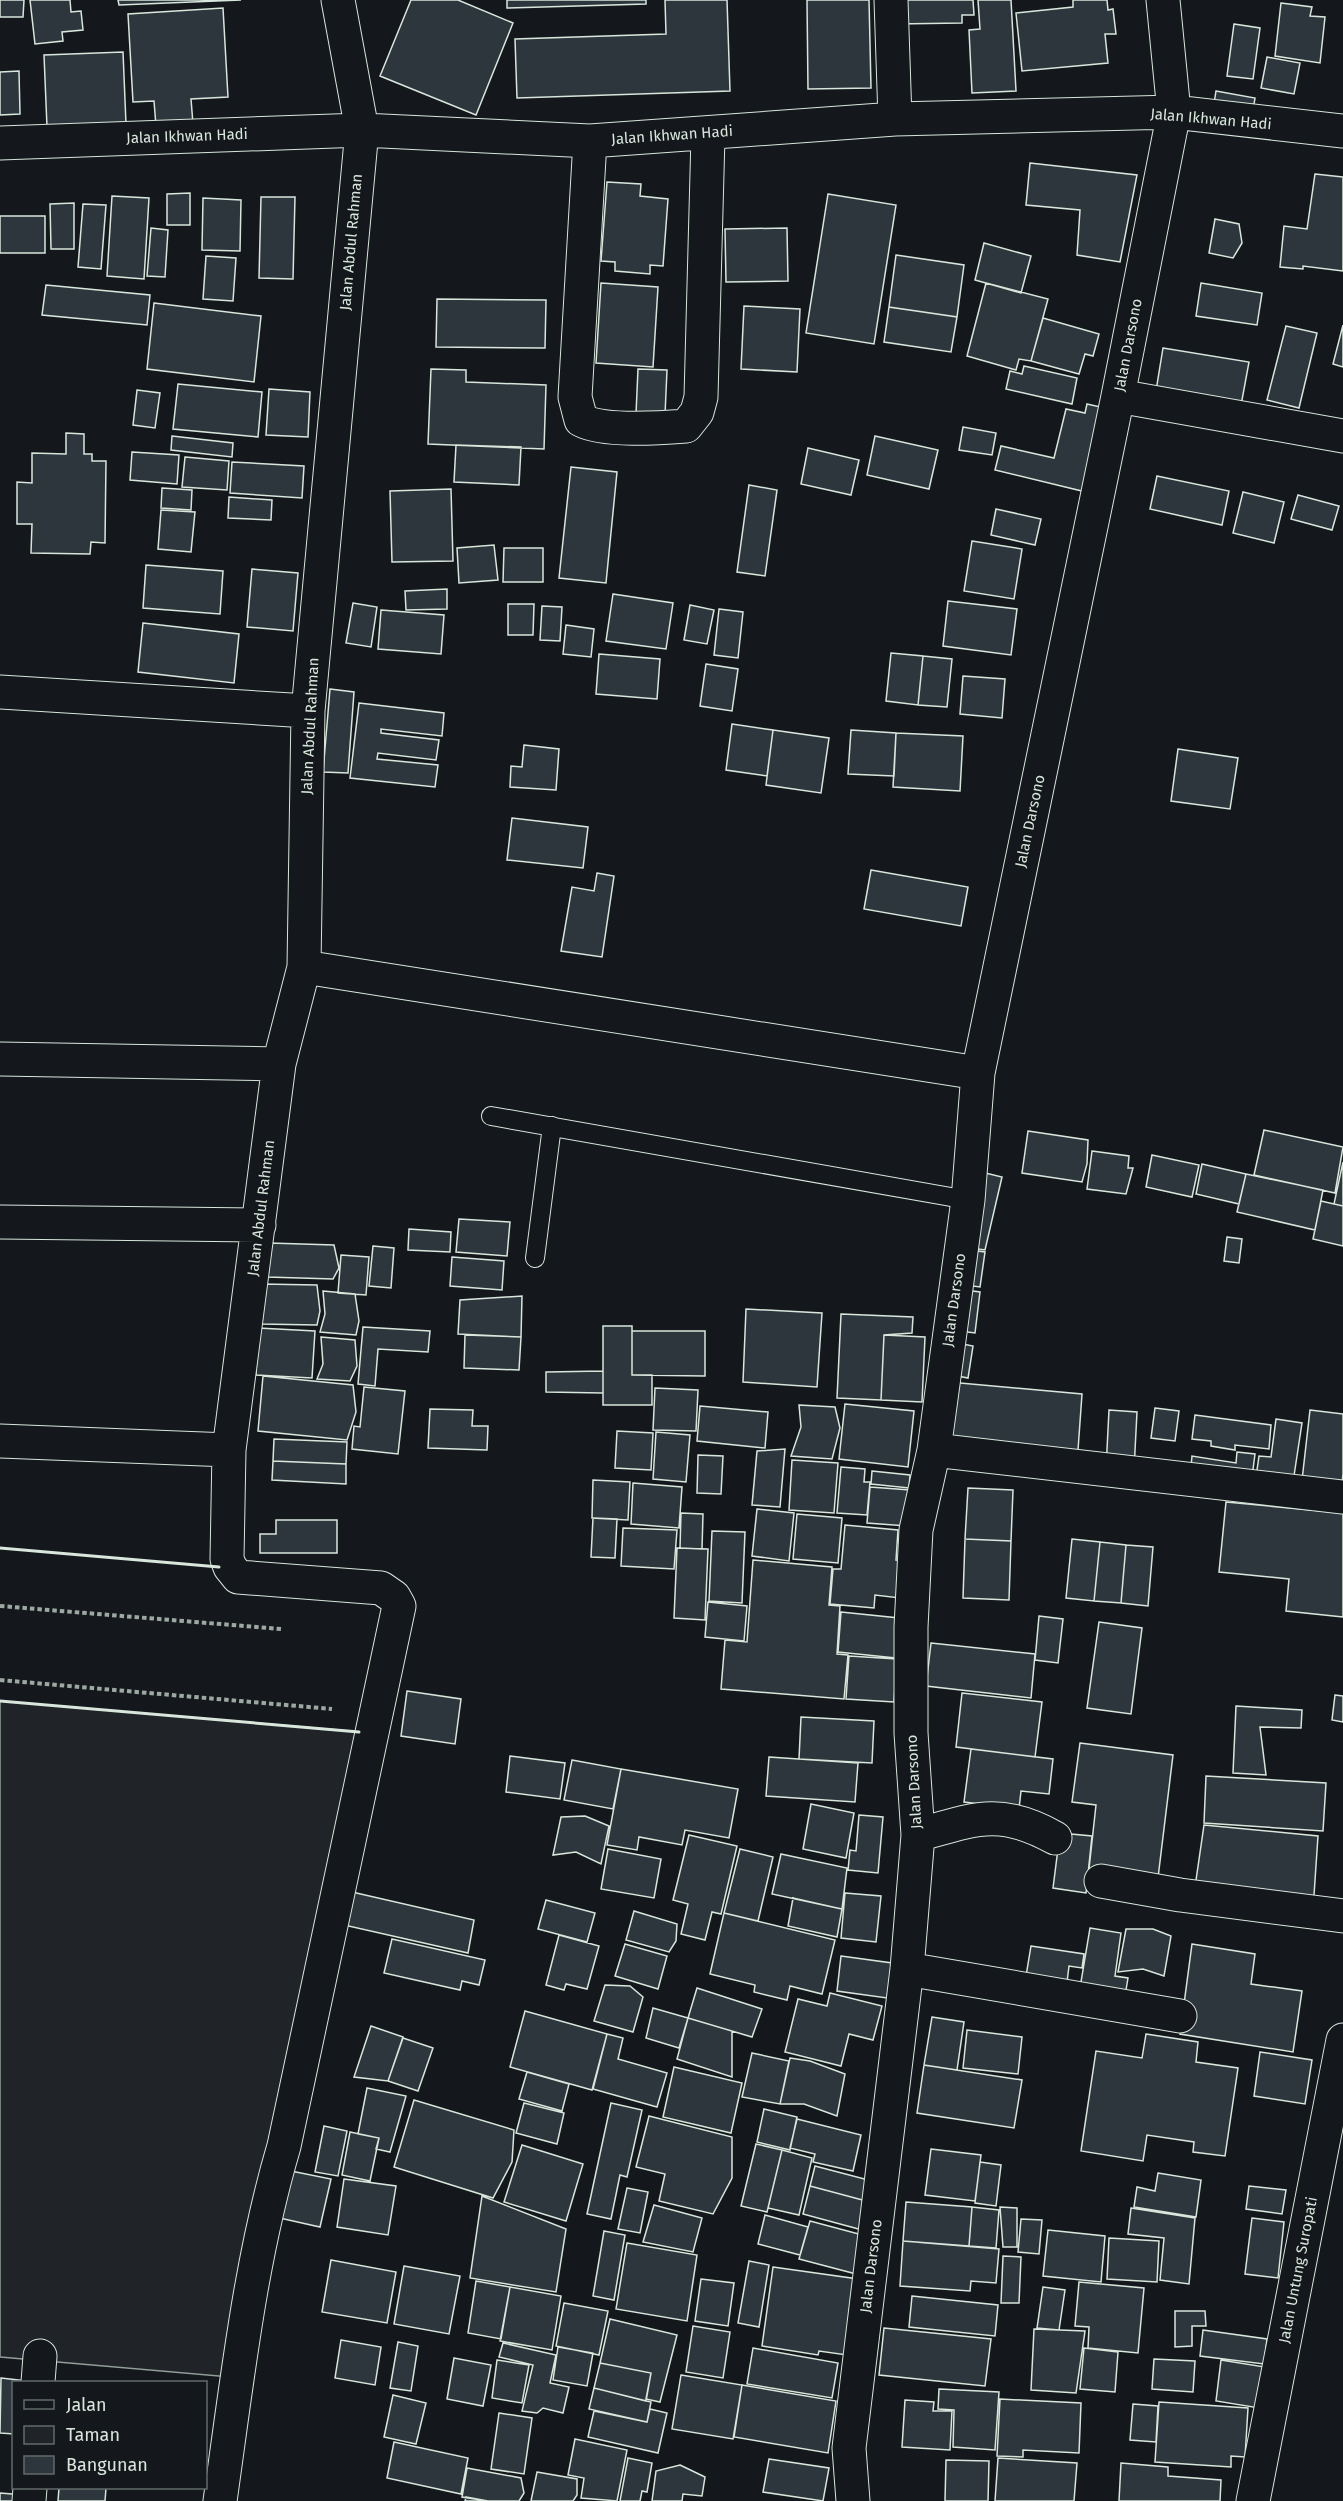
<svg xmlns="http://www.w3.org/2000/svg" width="1343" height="2501" font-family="'Fira Sans',sans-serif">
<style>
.green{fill:#202428;stroke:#939e99;stroke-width:1.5}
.building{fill:#2c363c;stroke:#d8e6dc;stroke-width:1.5}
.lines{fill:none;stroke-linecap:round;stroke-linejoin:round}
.service-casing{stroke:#d8e6dc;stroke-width:20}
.minor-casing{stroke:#d8e6dc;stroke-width:35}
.secondary-casing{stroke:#d8e6dc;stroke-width:35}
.path{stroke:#9da8a2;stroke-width:4;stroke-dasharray:4.5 3;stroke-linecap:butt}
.service{stroke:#14181c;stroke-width:18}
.minor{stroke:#14181c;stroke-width:33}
.secondary{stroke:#14181c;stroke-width:33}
.wall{stroke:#d8e6dc;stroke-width:3}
.labels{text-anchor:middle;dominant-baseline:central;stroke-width:4.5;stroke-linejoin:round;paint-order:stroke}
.street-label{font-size:15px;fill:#d8e6dc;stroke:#14181c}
</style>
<rect width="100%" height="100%" fill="#14181c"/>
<path class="green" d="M0,1701L362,1732L230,2377L0,2357Z"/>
<path class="building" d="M0,0H24L23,17H0Z
M30,0H70L71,12L81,11L83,30L62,32L63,41L35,44Z
M118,0H241L119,5Z
M411,0H458L513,23L476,115L380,76Z
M507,0H646V4L507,8Z
M665,0H727L730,91L517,98L515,39L666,34Z
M807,0H869L871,88L808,89Z
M895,0H973L974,15H962V23L895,24Z
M978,0H1011L1016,91L972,93L969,30L980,29Z
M1073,0H1107L1108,10L1113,9L1116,34H1105L1108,63L1022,71L1016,13L1073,7Z
M1281,3L1312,7L1310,16L1325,17L1320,63L1275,56Z
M223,8L228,97L191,99L193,124L156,126L154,101L133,102L128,14Z
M1234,24L1260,28L1253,79L1227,76Z
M123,52L126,124L47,127L44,55Z
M1267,57L1300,63L1294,94L1261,88Z
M19,71L20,114L0,115V72Z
M1216,91L1255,98L1252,116L1213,110Z
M1030,163L1137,175L1120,262L1077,255L1080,210L1026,205Z
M1315,174L1343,177V271L1303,266V269L1280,267L1284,226L1307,229Z
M607,182L641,184L640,196L668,199L663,266L650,265V274L615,271V262L601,261Z
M190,193V225H167V194Z
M828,194L896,205L874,344L806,333Z
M112,196L149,198L144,279L107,276Z
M261,197H295L293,279L259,278Z
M203,198L241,200L240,251L202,250Z
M74,203V249H51L50,204Z
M83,204L106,205L101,269L78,267Z
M0,216H45V253H0Z
M1215,219L1239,224L1242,243L1233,258L1209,253Z
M151,228L168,230L165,277L147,276Z
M787,228L788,281L726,282L725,229Z
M984,243L1031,256L1021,293L975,280Z
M896,255L964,265L957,317L889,307Z
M206,256L236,258L233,301L203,299Z
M601,283L658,287L653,367L596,363Z
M986,283L1048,299L1031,361L1019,359L1016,370L967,356Z
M1201,283L1262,293L1257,325L1196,316Z
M46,285L150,295L147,325L42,315Z
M437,299L546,300L545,348L436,347Z
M154,303L261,316L254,382L147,369Z
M744,306L800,309L797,372L741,369Z
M889,307L957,317L951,352L884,342Z
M1043,318L1099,334L1093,356L1085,354L1079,374L1031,361Z
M1343,325V367L1333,364Z
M1286,326L1317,333L1299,408L1267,400Z
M1163,348L1249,362L1240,411L1155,397Z
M1024,366L1077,378L1072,404L1006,389L1010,371L1022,374Z
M431,369L466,370V382L546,385L544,449L428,444Z
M638,369L667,370L665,415L636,414Z
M178,384L262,392L258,437L173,429Z
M269,389L310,392L308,437L266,435Z
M137,390L160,393L155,428L133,425Z
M1087,404L1105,408L1086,492L995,470L1001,446L1054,458L1066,409L1085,413Z
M963,427L996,433L992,455L959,450Z
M66,433L84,434V454H92V461H106L105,543L91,542L90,554L31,553L32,524H17V482L32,483V453L66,454Z
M172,436L233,443L232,457L171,450Z
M875,436L938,450L929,489L867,475Z
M456,445L521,447L519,485L454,482Z
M808,448L859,460L851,495L801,484Z
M132,452L179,455L177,484L130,480Z
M185,457L229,461L227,490L182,487Z
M232,462L304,466L302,498L230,493Z
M571,467L617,472L606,583L559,578Z
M1157,476L1229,491L1222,525L1150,509Z
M749,485L777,490L765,576L737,572Z
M162,488L192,490L191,510L161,508Z
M451,489L453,561L392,562L390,491Z
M1243,492L1284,502L1274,543L1233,533Z
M1298,495L1339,506L1332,530L1291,519Z
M229,497L272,500L271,520L228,518Z
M996,509L1041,519L1035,545L991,535Z
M161,510L195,512L191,552L158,549Z
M972,541L1022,549L1014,599L964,591Z
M494,545L498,580L459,583L457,548Z
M504,548H543V582H503Z
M146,565L223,571L220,614L143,608Z
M252,569L298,573L293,631L247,627Z
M447,589V609L406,610L405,591Z
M613,594L673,603L666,649L606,641Z
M948,601L1017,609L1011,655L943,646Z
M353,603L377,607L371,647L346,643Z
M508,604H534L533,635H508Z
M690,605L714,610L707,644L684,640Z
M542,606L562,607L560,641L540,640Z
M719,609L743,612L738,658L714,655Z
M381,610L444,615L441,654L378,649Z
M143,623L239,634L234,683L138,672Z
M566,625L594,629L591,657L563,654Z
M891,653L923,656L918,705L886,701Z
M599,654L660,659L657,699L596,694Z
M923,656L952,659L947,707L918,705Z
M706,664L738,669L732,711L700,706Z
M963,676L1005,679L1002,718L960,714Z
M330,689L354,692L348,773L323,772Z
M359,703L444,713L442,736L381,729V733L439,740L436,760L378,753L377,759L438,765L435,787L350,778Z
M732,724L773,730L767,776L726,770Z
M773,730L829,738L821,793L766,785Z
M851,730L896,733L894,776L848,774Z
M896,733L963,736L960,791L893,787Z
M524,745L559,749L556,790L510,787L511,766L522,767Z
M1178,749L1238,758L1230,809L1171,801Z
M512,818L588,827L583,868L507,860Z
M871,870L968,887L961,926L864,909Z
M597,873L614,876L602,957L561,951L572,887L594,891Z
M1264,1130L1343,1147L1335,1193L1254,1175Z
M1028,1131L1088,1140L1087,1164L1082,1182L1022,1173Z
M1092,1151L1129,1156L1128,1168H1133L1126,1194L1087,1189Z
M1152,1155L1199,1165L1192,1197L1146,1187Z
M1343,1162V1206L1334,1204Z
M1202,1164L1246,1174L1239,1204L1196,1194Z
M973,1170L1002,1177L985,1250L964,1247Z
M1246,1174L1323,1190L1315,1230L1237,1212Z
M1321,1201L1343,1206V1246L1313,1239Z
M459,1219L510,1222L507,1256L456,1252Z
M409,1229L451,1232L450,1252L408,1250Z
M1227,1237L1242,1239L1239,1263L1224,1261Z
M269,1243L334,1245L339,1268L333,1279L267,1277Z
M373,1246L394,1248L391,1288L369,1286Z
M962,1249L985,1252L980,1287L958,1284Z
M341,1255L369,1257L366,1295L338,1293Z
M452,1257L504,1261L502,1290L450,1286Z
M261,1284L317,1285L320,1311L317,1325L260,1324Z
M957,1289L980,1292L975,1333L952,1330Z
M323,1291L355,1294L359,1321L356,1335L320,1332L325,1314Z
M522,1296L521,1337L458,1334L460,1300Z
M746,1309L822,1313L817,1387L743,1382Z
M841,1314L913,1317L912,1333L884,1335L881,1400L837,1398Z
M603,1326H632V1375H652V1405H603Z
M363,1327L430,1331L428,1352L378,1349L375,1386L358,1384Z
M258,1328L315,1331L312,1378L256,1375Z
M632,1331H705V1376L632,1375Z
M465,1335L521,1337L519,1370L464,1368Z
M884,1335L925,1337L922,1402L881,1400Z
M321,1337L355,1340L357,1366L350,1381L317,1379L323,1364Z
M953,1342L973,1346L968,1378L947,1374Z
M603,1371V1393L546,1392V1372Z
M263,1376L353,1385L356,1412L347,1440L258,1431Z
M949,1382L1082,1394L1077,1464L944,1449Z
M364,1387L405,1391L398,1454L352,1449L354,1426L360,1427Z
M655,1388L698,1390L696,1431L653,1430Z
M845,1404L914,1411L908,1467L839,1459Z
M799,1405L835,1407L840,1428L832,1459L791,1456L801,1427Z
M700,1406L768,1412L765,1448L697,1441Z
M1155,1408L1179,1411L1175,1441L1151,1438Z
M430,1409L473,1410L472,1426H488L487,1450L428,1448Z
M1109,1410L1137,1412L1134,1470L1106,1469Z
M1310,1410L1343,1414V1474L1341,1494L1301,1489Z
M1195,1415L1271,1425L1269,1449L1235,1445V1450L1211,1446V1441L1192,1439Z
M1276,1419L1302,1423L1292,1489L1255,1484L1259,1456L1271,1457Z
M617,1431L653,1433L651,1470L615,1468Z
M656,1432L690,1435L686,1482L653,1479Z
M274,1439L347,1442L346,1464L273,1461Z
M785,1449L780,1507L752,1505L757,1451Z
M1237,1452L1255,1454L1251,1485L1190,1477L1192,1456L1236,1463Z
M698,1455L723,1456L721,1494L697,1493Z
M792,1460L838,1463L834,1513L789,1510Z
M273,1461L346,1464V1484L272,1480Z
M841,1467L865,1469L864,1482H870L867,1515L837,1513Z
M872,1471L910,1475L909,1488L871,1484Z
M593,1480L630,1482L628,1520L592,1518Z
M633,1483L682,1487L679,1528L631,1524Z
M870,1487L910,1490L907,1526L867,1523Z
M968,1488L1013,1490L1011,1541L965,1539Z
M1226,1502L1343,1513V1617L1286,1611L1289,1579L1219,1572Z
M757,1509L794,1513L789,1561L752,1556Z
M681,1513L703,1514L702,1549L680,1548Z
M797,1514L842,1518L838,1563L793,1559Z
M593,1518L617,1519L615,1558L591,1557Z
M276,1520H337V1553H260V1534H276Z
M845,1525L898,1530L896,1560L904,1561L900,1598L875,1595L874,1608L830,1604L833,1569H841Z
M623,1528L677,1530L674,1569L621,1566Z
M712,1531L745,1532L742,1603L709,1601Z
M965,1539L1011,1541L1009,1600L963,1598Z
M1072,1539L1100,1542L1094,1601L1066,1598Z
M1100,1542L1126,1545L1121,1603L1094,1601Z
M1126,1545L1153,1547L1148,1606L1121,1603Z
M677,1548L708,1549L705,1620L674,1618Z
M753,1560L832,1567L829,1605L840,1606L837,1654L848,1655L844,1699L721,1689L725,1640L747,1642Z
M708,1602L747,1606L744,1641L705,1637Z
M841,1612L899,1618L896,1658L838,1652Z
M1039,1616L1063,1619L1058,1663L1035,1660Z
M1099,1622L1142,1628L1131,1714L1087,1708Z
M931,1643L1035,1654L1031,1698L926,1686Z
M849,1656L897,1659L894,1702L846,1699Z
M407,1691L461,1699L455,1744L401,1736Z
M962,1693L1042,1702L1035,1757L956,1747Z
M1335,1695L1343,1696V1722L1332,1720Z
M1236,1706L1302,1710L1301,1728L1260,1727L1266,1775L1233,1773Z
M801,1717L874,1721L872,1763L799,1759Z
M1080,1743L1173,1755L1157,1886L1088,1878L1096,1805L1072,1802Z
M971,1749L1053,1759L1049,1794L1021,1791L1019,1809L964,1802Z
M510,1756L565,1763L560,1799L506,1792Z
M769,1757L858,1763L855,1802L766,1796Z
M572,1760L621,1769L613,1809L564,1800Z
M621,1769L738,1789L729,1838L685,1830L682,1845L639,1837L637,1850L607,1845Z
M1206,1776L1326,1783L1323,1831L1204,1823Z
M811,1804L854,1813L846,1858L803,1849Z
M859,1815L883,1817L878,1873L848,1870L850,1850L856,1851Z
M585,1816L609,1826L601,1864L576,1852L553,1855L561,1817Z
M1204,1825L1318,1836L1313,1910L1194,1894Z
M1060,1833L1092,1836L1086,1893L1053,1888Z
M689,1835L737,1846L721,1914L712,1912L705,1940L681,1934L688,1904L673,1900Z
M608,1849L661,1859L654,1898L601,1889Z
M740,1849L773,1857L758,1921L724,1913Z
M781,1854L847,1868L842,1909L772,1894Z
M352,1892L474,1920L468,1953L344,1925Z
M845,1893L881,1896L876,1942L841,1938Z
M793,1898L842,1909L837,1937L788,1926Z
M546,1900L595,1913L587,1942L538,1929Z
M634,1911L677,1924L676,1941L669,1952L626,1940Z
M724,1913L835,1940L822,1994L790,1986L787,2000L754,1992L755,1985L710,1974Z
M1090,1928L1121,1933L1115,1976L1128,1978L1124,2002L1079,1994Z
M1126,1929H1153L1171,1936L1164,1976L1143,1969L1118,1972Z
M559,1935L599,1946L587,1989L566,1984L564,1990L546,1985Z
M392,1939L485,1960L479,1985L462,1981L460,1990L384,1973Z
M625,1944L667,1956L658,1989L615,1976Z
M1192,1944L1255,1954L1251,1984L1302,1991L1293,2052L1180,2034Z
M1031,1946L1084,1954L1082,1968L1069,1966L1067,1982L1026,1976Z
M841,1956L892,1963L887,1998L837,1991Z
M605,1985L630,1986L643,1997L633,2032L594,2021Z
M697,1988L762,2009L752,2037L688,2018Z
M830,1993L882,2006L873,2040L849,2034L841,2066L785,2052L798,1999L827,2006Z
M653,2008L688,2018L679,2048L646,2038Z
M525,2011L607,2034L592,2090L510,2067Z
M932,2017L964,2022L957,2070L924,2065Z
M688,2018L732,2031V2077L677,2059Z
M371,2026L403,2037L388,2081L354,2077Z
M967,2030L1022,2037L1018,2074L963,2068Z
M607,2034L623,2038L618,2059L667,2073L657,2107L593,2089Z
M1146,2034L1198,2042L1196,2062L1238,2068L1225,2156L1193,2152L1194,2142L1147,2135L1143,2161L1081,2151L1096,2051L1142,2058Z
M403,2038L433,2048L418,2091L388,2081Z
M1260,2052L1312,2060L1305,2104L1254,2096Z
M752,2053L789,2061L780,2104L742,2097Z
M790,2058L810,2061L845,2074L837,2116L804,2104H780Z
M924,2065L1022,2080L1014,2128L917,2113Z
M674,2067L742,2083L731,2133L663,2117Z
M527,2072L569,2084L562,2111L519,2099Z
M367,2088L406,2096L390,2152L376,2149L379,2138L358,2134Z
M414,2100L514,2130L512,2162L493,2198L394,2167Z
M524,2103L564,2113L557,2144L516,2133Z
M611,2103L642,2110L627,2177L620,2175L611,2219L587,2214Z
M764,2109L797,2117L790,2150L757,2142Z
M649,2116L732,2137V2178L713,2214L659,2201L665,2174L636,2167Z
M797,2119L861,2135L853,2171L813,2162L815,2154L790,2148Z
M324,2126L347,2131L338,2176L315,2172Z
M350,2132L379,2138L370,2181L342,2175Z
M756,2144L782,2150L767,2212L741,2206Z
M522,2145L583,2164L566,2221L504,2202Z
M931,2149L981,2155L975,2201L925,2195Z
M782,2150L812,2158L799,2215L768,2208Z
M980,2162L1001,2165L996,2206L975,2203Z
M815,2166L876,2182L870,2202L810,2186Z
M286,2170L331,2179L320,2227L275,2217Z
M1158,2173L1201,2180L1196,2217L1134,2207L1137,2187L1155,2191Z
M344,2179L396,2186L388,2235L337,2227Z
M810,2186L870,2202L866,2231L803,2214Z
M1249,2186L1286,2190L1282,2214L1246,2209Z
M627,2188L648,2192L640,2233L618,2229Z
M482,2196L566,2229L556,2292L470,2278Z
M906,2202L972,2207L969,2246L903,2241Z
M654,2205L702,2218L693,2252L643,2242Z
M972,2207L999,2210L996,2248L969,2246Z
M1000,2207L1017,2208V2247H1003Z
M1131,2208L1195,2218L1189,2284L1160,2280L1164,2238L1128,2234Z
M765,2215L808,2227L800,2255L758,2244Z
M1252,2218L1284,2222L1278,2278L1245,2274Z
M1021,2219L1042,2220L1039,2254L1018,2252Z
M810,2221L870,2237L860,2275L799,2259Z
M1048,2230L1105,2236L1101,2282L1043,2276Z
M604,2231L625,2235L614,2300L593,2296Z
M1109,2238L1159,2241L1157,2282L1107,2279Z
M903,2241L999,2249L996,2283L971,2281L970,2291L900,2286Z
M627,2243L697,2255L687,2321L616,2309Z
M1003,2256L1021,2257L1019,2303H1001Z
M331,2260L396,2272L387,2323L322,2312Z
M749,2261L769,2265L759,2327L738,2323Z
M404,2266L460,2276L449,2334L394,2324Z
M773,2267L858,2279L847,2355L819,2351L818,2355L762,2346Z
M701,2279L734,2283L728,2326L695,2321Z
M476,2281L510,2287L501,2339L468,2333Z
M1079,2282L1144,2288L1138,2353L1088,2348L1089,2327L1075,2326Z
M510,2287L561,2296L552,2350L500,2341Z
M1043,2287L1065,2290L1059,2330L1037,2328Z
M912,2296L998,2305L995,2336L909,2327Z
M564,2303L608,2311L599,2355L556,2346Z
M1175,2311H1205L1206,2326H1192V2346L1175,2347Z
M610,2319L677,2335L660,2402L646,2399L651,2373L600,2363Z
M693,2326L730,2332L723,2378L686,2372Z
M884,2328L991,2339L985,2386L879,2375Z
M1034,2329L1085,2331L1076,2393L1031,2390Z
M1203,2330L1267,2339L1264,2364L1200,2356Z
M341,2340L381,2347L375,2385L335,2378Z
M398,2342L418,2346L411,2391L390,2388Z
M503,2343L556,2355L550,2383L569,2387L563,2413L543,2408L537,2413L522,2411L533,2365L499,2357Z
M558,2347L593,2353L587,2386L553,2380Z
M753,2348L838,2363L832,2398L747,2384Z
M1084,2348L1118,2352L1115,2392L1080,2389Z
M454,2358L491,2365L483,2406L447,2399Z
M1154,2359L1195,2361L1193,2392L1152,2389Z
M497,2360L529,2365L522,2403L492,2398Z
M1221,2360L1265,2367L1259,2408L1216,2401Z
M600,2363L651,2373L646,2401L594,2388Z
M681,2375L742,2385L733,2439L672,2429Z
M1,2378L36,2382H14V2434L0,2433Z
M742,2385L836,2401L828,2453L734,2437Z
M594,2388L651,2402L647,2422L589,2409Z
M939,2389L999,2392L995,2450L953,2447L954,2410L938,2409Z
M393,2395L426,2403L416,2444L384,2437Z
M1000,2399L1081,2403L1079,2453L1023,2450V2457L997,2456Z
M905,2400L934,2402L933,2411H952L950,2450L902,2447Z
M1159,2402L1248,2408L1245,2457L1231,2456V2467L1155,2462Z
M1133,2404L1158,2406L1156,2442L1130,2440Z
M650,2409L667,2413L658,2453L588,2437L594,2411L647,2422Z
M499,2413L532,2418L524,2474L491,2469Z
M575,2439L627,2450L617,2501L581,2498L584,2478L568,2475Z
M394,2442L468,2458L461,2494L387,2478Z
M628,2458L652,2463L647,2492L642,2491L640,2501H620Z
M998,2458L1077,2463L1074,2501H995Z
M769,2459L829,2468L823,2501L763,2492Z
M946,2460L989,2461L988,2501H945Z
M1121,2463L1168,2467V2476L1221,2480L1220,2501H1119Z
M680,2465L705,2477L702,2496L683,2494L682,2501H652L656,2471Z
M467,2468L521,2478L524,2493L519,2501H488L462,2497Z
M537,2472L577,2479V2495L573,2501H531Z
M59,2488H106L105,2501H58Z
M0,2493L24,2495V2501H0Z
M466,2497L488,2501H465Z"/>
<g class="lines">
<g class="service-casing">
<path id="service" d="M491,1116L968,1200
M535,1258L552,1126"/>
</g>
<g class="minor-casing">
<path id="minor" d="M891,0L895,119
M590,141L575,397L581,420C603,432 660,428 686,426L697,412L701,397L708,136L713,133
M0,143L362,130L590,141L895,119L1174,112L1343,131
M1118,396L1343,436
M0,692L308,711
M304,967L978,1073
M0,1059L279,1064
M0,1222L259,1225
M0,1441L229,1450
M934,1450L1343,1497
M918,1835C974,1819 1000,1807 1055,1838
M1101,1881L1180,1895L1343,1916
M907,1969L1180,2016
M38,2382L40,2356
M29,2501L30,2488
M220,2501C237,2382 250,2261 284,2146L399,1606L394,1597L381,1588L238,1577L230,1567L227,1559L229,1450L279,1064L304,967L308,711L362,130L338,0
M853,2501L849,2448L907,1969L918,1835L911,1733V1627L916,1530L934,1450L968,1200L978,1073L1118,396L1174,112L1163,0"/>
</g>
<g class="secondary-casing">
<path id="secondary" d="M1253,2501L1343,2040"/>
</g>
<path class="path" d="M0,1606L281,1629
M0,1680L332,1709"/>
<use href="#service" class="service"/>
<use href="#minor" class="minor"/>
<use href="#secondary" class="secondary"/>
<path class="wall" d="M0,1548L219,1567
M0,1701L359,1732"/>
</g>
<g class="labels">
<g class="street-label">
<text transform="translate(1211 119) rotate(5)">Jalan Ikhwan Hadi</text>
<text transform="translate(672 135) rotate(-4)">Jalan Ikhwan Hadi</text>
<text transform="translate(187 136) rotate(-2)">Jalan Ikhwan Hadi</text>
<text transform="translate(351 242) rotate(-85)">Jalan Abdul Rahman</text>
<text transform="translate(1128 345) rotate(-79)">Jalan Darsono</text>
<text transform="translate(310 726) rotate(-87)">Jalan Abdul Rahman</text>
<text transform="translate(1030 821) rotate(-78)">Jalan Darsono</text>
<text transform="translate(261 1208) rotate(-83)">Jalan Abdul Rahman</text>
<text transform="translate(954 1300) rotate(-82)">Jalan Darsono</text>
<text transform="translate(914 1782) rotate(-93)">Jalan Darsono</text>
<text transform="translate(871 2266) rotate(-83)">Jalan Darsono</text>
<text transform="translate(1298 2270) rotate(-79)">Jalan Untung Suropati</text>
</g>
</g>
<rect x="12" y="2381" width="195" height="108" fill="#14181c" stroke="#626a69" stroke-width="1.5"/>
<rect x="24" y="2400" width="30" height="9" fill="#14181c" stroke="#626a69" stroke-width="1.5"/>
<text x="66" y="2411" font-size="18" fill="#d8e6dc">Jalan</text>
<rect x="24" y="2426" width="30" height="18" fill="#202428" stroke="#626a69" stroke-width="1.5"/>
<text x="66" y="2441" font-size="18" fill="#d8e6dc">Taman</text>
<rect x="24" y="2456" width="30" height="18" fill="#2c363c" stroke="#626a69" stroke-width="1.5"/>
<text x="66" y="2471" font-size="18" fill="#d8e6dc">Bangunan</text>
</svg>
